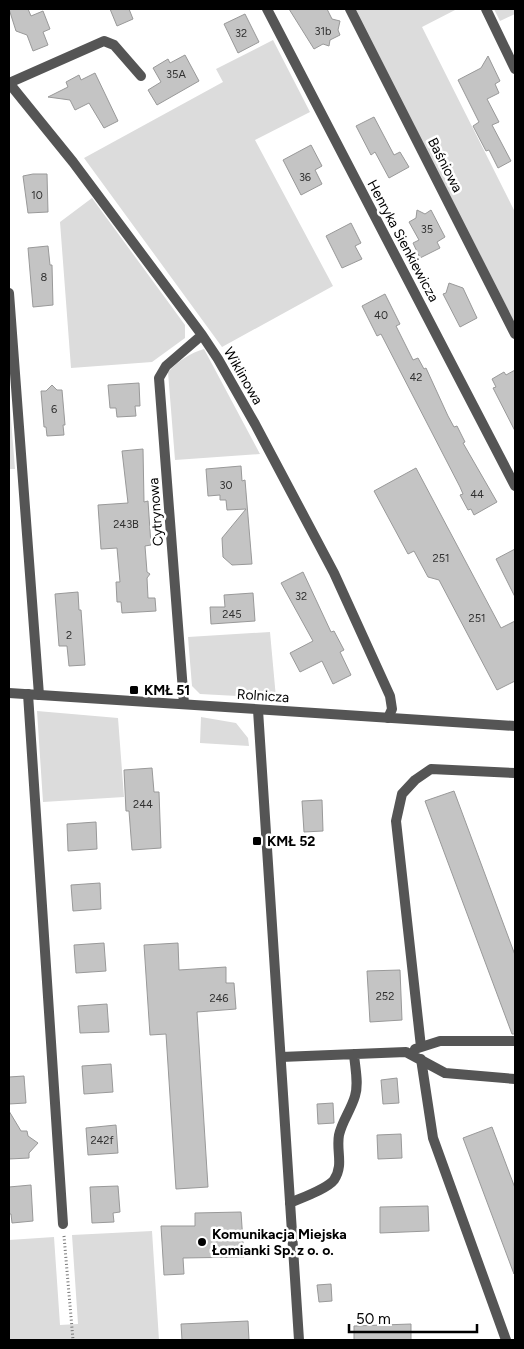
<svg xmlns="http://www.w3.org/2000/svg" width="524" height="1349" font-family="Figtree,sans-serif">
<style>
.green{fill:#dcdcdc}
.building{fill:#c4c4c4;stroke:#999}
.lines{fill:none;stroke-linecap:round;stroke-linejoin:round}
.path{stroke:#777;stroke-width:3;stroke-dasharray:1 2.5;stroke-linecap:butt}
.service{stroke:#555;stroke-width:10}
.minor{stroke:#555;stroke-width:10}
.tertiary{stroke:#555;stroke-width:10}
.poi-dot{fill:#000;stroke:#fff;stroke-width:2}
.labels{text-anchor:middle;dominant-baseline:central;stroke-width:5;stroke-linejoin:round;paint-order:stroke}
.number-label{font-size:11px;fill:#313131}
.street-label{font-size:14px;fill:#000;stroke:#fff}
.poi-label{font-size:14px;font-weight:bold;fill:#000;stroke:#fff;text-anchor:start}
</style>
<rect width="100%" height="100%" fill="#fff"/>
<path class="green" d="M354,9H457L422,27L515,212V323Z
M494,9H515V14L500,21Z
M273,40L310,112L255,140L333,286L222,347L84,158L223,82L216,69Z
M92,198L185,325V338L152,362L71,368L60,222Z
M204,349L260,454L175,460L168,372C178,361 190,353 204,349Z
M9,395L15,469H9Z
M270,632L276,698L200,694L192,686L188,637Z
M37,711L118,718L124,797L43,802Z
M201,717L236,723L248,738L249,746L200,743Z
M152,1231L159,1340H9V1240L54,1237L60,1325L78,1324L72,1235Z"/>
<path class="building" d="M9,9H28L31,16L43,11L50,29L43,32L48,45L33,51L27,35L16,31Z
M110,9H129L133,19L117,26Z
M289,9H327L332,19L340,21L338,30L340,35L330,40L329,46L323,44L314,49Z
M245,14L259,42L238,53L224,24Z
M185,55L199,81L157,105L148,90L161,82L153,68L168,59L170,63Z
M488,56L500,81L495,84L499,93L487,99L499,122L492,125L511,161L498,168L489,150L486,151L473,126L479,122L458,80L481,68Z
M95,73L118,121L104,128L89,103L75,110L70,100L48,97L68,87L66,82L79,75L81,80Z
M374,117L394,155L400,152L409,167L389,178L375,152L371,155L356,126Z
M311,145L322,166L315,170L322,184L301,195L283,160Z
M33,174H47L48,212L28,213L23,176Z
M417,210L425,214L431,210L445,237L437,242L440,248L420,258L413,243L419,240L409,222L416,218Z
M351,223L361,243L355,246L362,259L342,268L326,236Z
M48,246L50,265H52L53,305L33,307L28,248Z
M449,283L463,288L477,318L460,327L443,294L446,293Z
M385,294L400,324L396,326L413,360L418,358L424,369L426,368L448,416L454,427L457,426L465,442L463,443L497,502L474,515L471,509L468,510L460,495L463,494L460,487L381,334L377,336L362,306Z
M515,370V431L493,388L496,387L492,379L504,372L506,375Z
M139,383L140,406H135L136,416L117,417L116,408H110L108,385Z
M52,385L57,390H62L65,425H63L64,435L47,436L46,427H44L41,391H46Z
M143,449L144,502L148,501L151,545L145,546L147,572L150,574L147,578L148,598H155L156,611L122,613L121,602H117L116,582H120L117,548L101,549L98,505L128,503L122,451Z
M241,466L242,481L245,480L252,564L232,565L223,557L222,538L246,509L227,510L226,500H220V495L208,496L206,469Z
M416,468L501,628L515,621V681L497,690L439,580L428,577L414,551L408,554L374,491Z
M515,549V597L496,559Z
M303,572L331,632L334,631L344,650L340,652L351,675L333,684L322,661L300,672L290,653L313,641L281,583Z
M78,592L79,610H81L85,665L69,666L67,646H59L55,594Z
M253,593L255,621L211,624L210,607H225L224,595Z
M152,768L154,792H159L161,848L132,850L129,811H126L124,770Z
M454,791L515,955V1034H512L425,801Z
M322,800L323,831L304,832L302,801Z
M96,822L97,849L68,851L67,824Z
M100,883L101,909L73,911L71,885Z
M104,943L106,971L76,973L74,945Z
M178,943L179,970L226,967V983H234L236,1009L197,1012L208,1187L176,1189L166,1034L150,1035L144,945Z
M400,970L402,1020L370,1022L367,971Z
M107,1004L109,1032L80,1033L78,1006Z
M111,1064L113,1092L84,1094L82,1066Z
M24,1076L26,1103L9,1104V1077Z
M397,1078L399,1103L383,1104L381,1080Z
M333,1103L334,1123L318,1124L317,1104Z
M9,1111L21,1131H27L28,1136L38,1143L29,1153V1158L9,1159Z
M116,1125L118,1153L88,1155L86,1128Z
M492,1127L515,1188L514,1274L463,1138Z
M401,1134L402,1158L378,1159L377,1135Z
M31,1185L33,1221L12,1223L11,1214H9V1187Z
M118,1186L120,1212L113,1213L114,1222L92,1223L90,1187Z
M428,1206L429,1231L380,1233V1207Z
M241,1212L244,1257L183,1258L184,1274L164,1275L161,1226H195V1213Z
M331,1284L332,1301L319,1302L317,1285Z
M248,1321L249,1340H182L181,1324Z
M411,1324V1340H354V1326Z"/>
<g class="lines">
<path class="path" d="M64,1236L73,1340"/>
<path class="service" d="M9,83L104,41L114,45L141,76
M28,694L63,1224
M421,1047L396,821L402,794L415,780L431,769L515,773
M415,1049L440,1041H515
M281,1057L406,1052L445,1073L515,1079
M421,1059L433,1138L506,1340
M290,1203C301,1198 327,1189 334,1180C344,1165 336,1151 339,1135C342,1121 351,1110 355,1096C359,1083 355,1068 354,1054"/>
<path class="minor" d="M267,9L515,486
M350,9L515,334
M486,9L515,69
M9,83L73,162L202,335L218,359L255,424L334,573L390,696L392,709L388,718
M9,293L39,695
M184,704L159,378L166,366L202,335
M258,710L299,1340"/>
<path class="tertiary" d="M9,693L515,726"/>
</g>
<g class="poi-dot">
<rect x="129" y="685" width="10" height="10" rx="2.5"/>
<rect x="252" y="836" width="10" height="10" rx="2.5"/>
<circle cx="202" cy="1242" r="5"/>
</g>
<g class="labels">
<g class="number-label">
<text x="323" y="31">31b</text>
<text x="241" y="33">32</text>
<text x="176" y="74">35A</text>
<text x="305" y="177">36</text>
<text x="37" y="195">10</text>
<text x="427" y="229">35</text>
<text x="44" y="277">8</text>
<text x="381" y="315">40</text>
<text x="416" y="377">42</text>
<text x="54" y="409">6</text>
<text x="226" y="485">30</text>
<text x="477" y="494">44</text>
<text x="126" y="524">243B</text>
<text x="441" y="558">251</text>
<text x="301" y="596">32</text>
<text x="232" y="614">245</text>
<text x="477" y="618">251</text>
<text x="69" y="635">2</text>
<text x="143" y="804">244</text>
<text x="385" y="996">252</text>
<text x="219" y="998">246</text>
<text x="102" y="1140">242f</text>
</g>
<g class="street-label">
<text transform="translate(445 165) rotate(63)">Baśniowa</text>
<text transform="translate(403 241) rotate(62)">Henryka Sienkiewicza</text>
<text transform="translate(243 376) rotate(60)">Wiklinowa</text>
<text transform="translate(156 512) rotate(-94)">Cytrynowa</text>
<text transform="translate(263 696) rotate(4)">Rolnicza</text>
</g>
<g class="poi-label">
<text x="144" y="690">KMŁ 51</text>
<text x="267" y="841">KMŁ 52</text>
<text x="212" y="1234">Komunikacja Miejska<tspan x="212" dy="16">Łomianki Sp. z o. o.</tspan></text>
</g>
</g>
<rect width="524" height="1349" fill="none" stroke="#000000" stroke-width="20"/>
<path d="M349 1324v8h128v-8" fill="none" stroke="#000000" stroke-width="2.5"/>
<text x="356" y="1324" font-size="15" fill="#000000" stroke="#ffffff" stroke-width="4" paint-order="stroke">50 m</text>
</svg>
